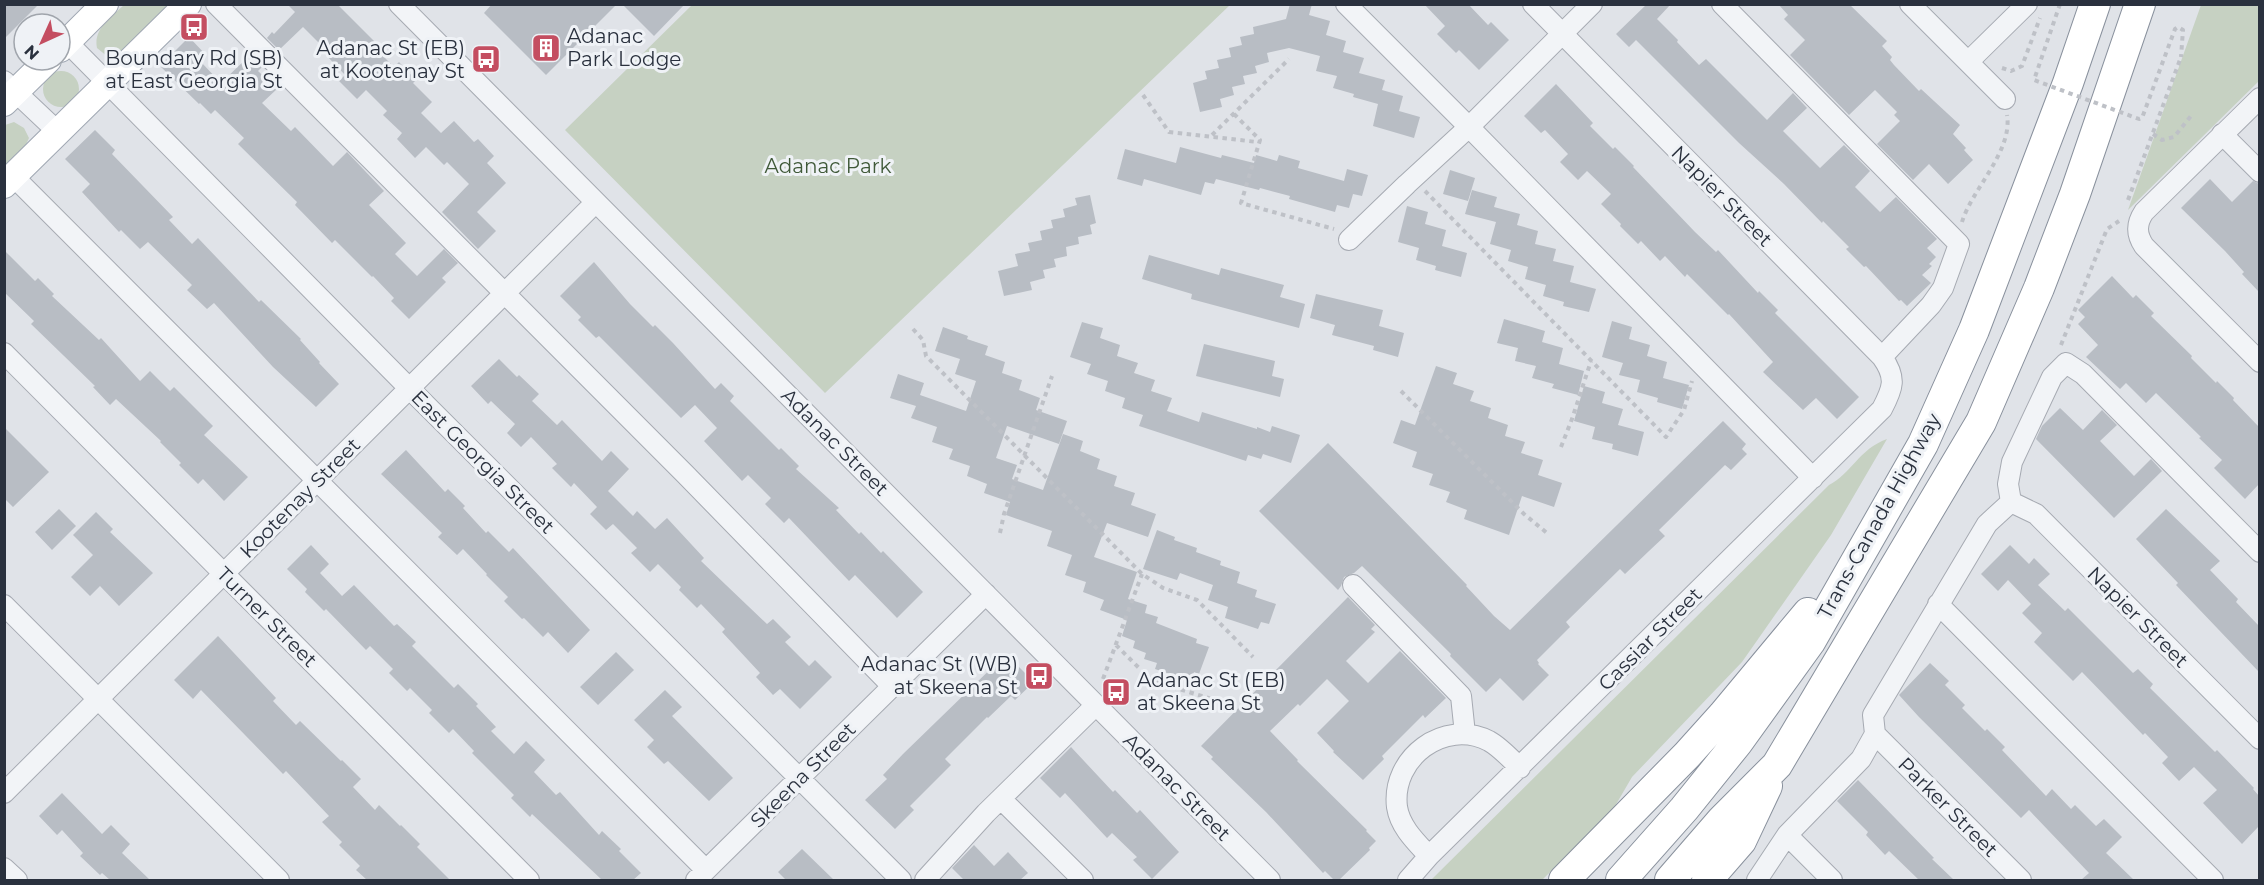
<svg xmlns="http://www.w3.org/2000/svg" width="2264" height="885" font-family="Montserrat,sans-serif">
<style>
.green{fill:#c6d1c2}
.building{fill:#b8bdc4}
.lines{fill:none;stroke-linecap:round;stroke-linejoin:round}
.minor-casing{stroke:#a6aab2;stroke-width:22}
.major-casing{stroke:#a0a8b3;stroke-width:28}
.highway-casing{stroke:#89919d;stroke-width:32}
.path{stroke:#bec1c7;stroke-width:4;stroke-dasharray:4.5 4.5;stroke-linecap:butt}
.minor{stroke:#f2f4f7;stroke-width:20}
.major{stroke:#fff;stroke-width:26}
.highway{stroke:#fff;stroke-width:30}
.path-bridge{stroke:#bec1c7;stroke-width:4;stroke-dasharray:4.5 4.5;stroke-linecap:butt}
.labels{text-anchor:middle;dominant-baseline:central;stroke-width:6;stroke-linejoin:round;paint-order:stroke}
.poi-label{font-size:20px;fill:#2a313e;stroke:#eff2f6;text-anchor:start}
.park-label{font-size:20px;fill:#3f5938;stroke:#eff2f6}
.street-label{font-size:20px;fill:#2a313e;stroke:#eff2f6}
</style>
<rect width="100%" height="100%" fill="#e0e3e8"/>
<path class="green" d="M124,5H171L122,53L108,57L97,48C93,29 111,17 124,5Z
M692,5V4L1230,5L825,393L565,130Z
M2201,5H2259V81L2128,210Z
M43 89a18 18 0 1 1 36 0a18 18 0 1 1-36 0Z
M14,122L24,128L29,138L23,151L5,170V125Z
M1887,439L1831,535L1742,662L1632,777L1611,813L1542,880H1431L1829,485C1851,474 1859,449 1887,439Z"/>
<path class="building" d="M4,4H39L4,39Z
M287,4H337L375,42L372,45L394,67L399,62L416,80L413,83L432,102L421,113L441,133L454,121L474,142L478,139L494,156L487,163L506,183L477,212L496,231L478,249L442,212L469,184L447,162L444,165L426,147L415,158L397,139L402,133L383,115L387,111L366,90L357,99L339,81L345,75L326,55L329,53L303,27L279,50L267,38L272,32L274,34L295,12Z
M492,4H617L546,75L484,13Z
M622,4H685L654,36Z
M1290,4H1312L1309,15L1330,21L1326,35L1346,41L1343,52L1364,58L1359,73L1385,80L1382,90L1403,96L1399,111L1420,117L1414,138L1373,126L1378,104L1353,97L1354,94L1333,88L1337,76L1316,71L1320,56L1289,48L1267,53L1269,62L1255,66L1257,73L1243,76L1245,84L1232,87L1234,95L1220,99L1222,107L1200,112L1193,83L1207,79L1205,71L1219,68L1217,60L1231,57L1229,48L1242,45L1240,37L1254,34L1253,27L1286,19Z
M1424,4H1468L1488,25L1491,22L1509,40L1479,70L1459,50L1456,53L1437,34L1445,26Z
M1647,4H1671L1657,19L1678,40L1677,42L1699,65L1706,59L1767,120L1793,93L1807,108L1783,131L1820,168L1844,145L1870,171L1855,187L1880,212L1896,197L1937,239L1927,248L1936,257L1929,264L1932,266L1922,275L1931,283L1907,306L1901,300L1899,301L1866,266L1864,267L1846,249L1849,247L1823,221L1822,223L1784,184L1739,143L1636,40L1629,47L1616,34Z
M1778,4H1849L1887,41L1882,46L1892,57L1890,60L1894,65L1919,91L1921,89L1960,125L1953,134L1966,148L1964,150L1973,160L1948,184L1929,164L1913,180L1877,144L1900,121L1894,115L1897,112L1875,90L1849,115L1790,55L1805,40L1784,19L1788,15Z
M189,37L206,55L200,61L221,83L250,55L262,67L258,71L277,89L262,103L291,131L295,127L333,166L347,152L384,191L369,205L406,243L395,254L417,276L444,249L458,263L442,278L446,282L409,319L391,301L394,298L373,276L372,277L335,240L332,243L295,205L297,202L238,144L244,138L215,110L211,114L200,103L199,104L160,66Z
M1556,84L1593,123L1590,126L1613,149L1615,147L1634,166L1633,167L1695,232L1716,252L1718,250L1758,293L1759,291L1778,310L1775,313L1859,397L1837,419L1816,398L1803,410L1763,372L1773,362L1729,314L1728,315L1687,274L1685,277L1665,256L1660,261L1641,241L1638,244L1620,226L1621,224L1601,204L1611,194L1587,171L1578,180L1560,162L1568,154L1545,130L1541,133L1524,116Z
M95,130L115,150L112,154L173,217L169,220L192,244L198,238L259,302L261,300L301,339L300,340L320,362L319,363L339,384L316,407L273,367L214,303L207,309L187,290L192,285L148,242L140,249L121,230L119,232L82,192L90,184L65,159Z
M1180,147L1221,158L1222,155L1254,163L1256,155L1277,161L1279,155L1300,161L1298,168L1344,181L1347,169L1368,175L1362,196L1353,194L1349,208L1337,205L1335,212L1289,199L1290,196L1260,188L1259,190L1216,179L1214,184L1205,182L1201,195L1144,179L1142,186L1117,179L1125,149L1176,163Z
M1450,170L1475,178L1468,201L1443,194Z
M2210,179L2232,202L2253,181L2259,184V292L2242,274L2244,272L2225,251L2181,208Z
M1472,190L1497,197L1494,207L1520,214L1517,225L1538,231L1535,244L1556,249L1553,261L1574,266L1570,282L1596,289L1589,312L1563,306L1564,302L1543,296L1546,285L1525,279L1528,267L1508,261L1511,250L1490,244L1496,222L1465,214Z
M1090,195L1096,223L1090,225L1092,234L1078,237L1079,244L1066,247L1067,256L1054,259L1056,267L1043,270L1045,278L1030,282L1032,290L1004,296L998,271L1018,266L1015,254L1030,251L1028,243L1042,240L1040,231L1053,228L1051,220L1065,217L1063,209L1077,205L1075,198Z
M1407,206L1428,212L1425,224L1446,230L1442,246L1467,253L1461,277L1435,270L1436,266L1416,260L1419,248L1398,242Z
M4,250L35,281L38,278L54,294L52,296L99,340L101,338L140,381L150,371L170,391L174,387L213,426L204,435L248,477L224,501L203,479L198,484L179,465L181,463L160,442L161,441L116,399L110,405L93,387L95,386L31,324L34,321L4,292Z
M1149,255L1219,275L1221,268L1284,285L1280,297L1305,304L1299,328L1191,299L1192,294L1142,279Z
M594,262L630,304L653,327L655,325L673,343L715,389L721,383L734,396L730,401L779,450L781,448L799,466L796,469L839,508L836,510L859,534L861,532L881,553L883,551L923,592L897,618L855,575L849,581L789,518L784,523L765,504L771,498L748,475L742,481L704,441L717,428L695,405L681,418L599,336L596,338L578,320L581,317L560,296Z
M2112,276L2133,298L2136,295L2154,313L2151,316L2192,356L2191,358L2216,383L2217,381L2234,398L2233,400L2259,427V484L2245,499L2214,468L2222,460L2199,438L2201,437L2156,393L2146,403L2126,383L2120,389L2086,357L2098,345L2078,324L2085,317L2078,310Z
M1316,294L1383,310L1379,326L1404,333L1398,357L1373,350L1374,346L1332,335L1335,325L1310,318Z
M1504,319L1545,331L1542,342L1563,348L1559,364L1584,371L1578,395L1552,388L1554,384L1532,378L1536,366L1515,361L1518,348L1497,343Z
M1612,321L1632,327L1629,339L1650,345L1647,356L1667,362L1663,378L1689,385L1682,409L1657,402L1658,398L1637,392L1640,380L1619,375L1623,363L1602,357Z
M1082,322L1103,328L1100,338L1120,345L1117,356L1138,363L1134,373L1155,380L1151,391L1172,398L1167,411L1199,422L1202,412L1257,429V427L1270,432L1272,426L1300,435L1291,463L1263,454L1261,459L1248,455L1246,461L1139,426L1143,415L1122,408L1125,398L1105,391L1108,381L1087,374L1091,364L1070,357Z
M943,327L968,336L967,339L988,346L985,355L1005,362L1002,373L1022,380L1019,390L1040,398L1036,410L1067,421L1059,444L1007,426L996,458L1017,465L1012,479L1043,490L1063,434L1083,441L1080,451L1100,459L1097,469L1117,476L1114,486L1135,493L1131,505L1156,514L1148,537L1107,523L1094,557L1137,572L1128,599L1147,605L1145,613L1158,617L1156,623L1197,639L1196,643L1209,647L1199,674L1194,672L1191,681L1155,669L1157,663L1144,659L1146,653L1133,648L1135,641L1122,636L1127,620L1100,610L1104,600L1083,592L1086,582L1065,575L1072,555L1047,546L1052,531L1006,515L1010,502L984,493L987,484L967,476L970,466L949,459L953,449L932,442L937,427L911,418L916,406L890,398L898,374L924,383L920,395L966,411L976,381L955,374L960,359L935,351Z
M1204,344L1275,361L1272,376L1284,379L1280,397L1196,376Z
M499,359L517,377L519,375L539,394L532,401L557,425L562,420L602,461L611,451L629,469L608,491L633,516L637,511L655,529L667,518L704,558L701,561L726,585L767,624L773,619L791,637L785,642L809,666L815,660L832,677L800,709L780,689L773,695L756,677L760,673L722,632L725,629L701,604L697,608L679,590L681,587L658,564L650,572L631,553L637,548L613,524L606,530L590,514L597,507L574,483L571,487L552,468L557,464L531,437L521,447L507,433L515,424L491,401L488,404L471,386Z
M1436,366L1457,373L1453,384L1474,391L1470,401L1491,408L1488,418L1508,425L1505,436L1525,442L1521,453L1543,460L1538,475L1562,483L1554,507L1522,496L1509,535L1464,519L1467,510L1446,502L1450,492L1429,485L1433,474L1412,467L1417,452L1393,443L1401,420L1415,425Z
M1584,386L1605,392L1602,403L1623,409L1618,425L1644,432L1638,456L1612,449L1613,444L1592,439L1595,427L1574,421Z
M2060,408L2083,430L2102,410L2117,425L2100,441L2134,476L2151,459L2162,471L2114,518L2036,439L2042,426Z
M1723,421L1746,444L1742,449L1747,454L1731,470L1725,465L1659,530L1665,536L1649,551L1625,574L1620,569L1566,622L1570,627L1537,660L1539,663L1538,664L1549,675L1523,701L1500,678L1486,692L1450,656L1451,654L1362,566L1354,573L1344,577L1341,586L1338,590L1259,511L1328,443L1467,585L1466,586L1494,616L1510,630Z
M4,427L49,472L13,507L4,498Z
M406,450L445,492L448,489L465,506L463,508L486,533L488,531L509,552L513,548L590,630L568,653L548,632L543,637L524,618L522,619L504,601L508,597L486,575L487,574L463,549L457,555L438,537L442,533L381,474Z
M59,509L76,526L52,550L35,532Z
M2166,509L2220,561L2210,570L2238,599L2236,602L2259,626V672L2176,585L2178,583L2136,539Z
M96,512L113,529L110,532L153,573L119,606L100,586L90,596L71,577L93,555L73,535Z
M1157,530L1175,537L1174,540L1197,548L1196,552L1221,561L1220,565L1240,572L1237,583L1257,590L1255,597L1276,604L1269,624L1261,622L1258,629L1225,618L1228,607L1208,600L1213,585L1180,573L1177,580L1143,569Z
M311,545L329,564L320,573L342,596L354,585L394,626L397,624L416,642L412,646L454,688L458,684L478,704L476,706L496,727L491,731L514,754L526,741L545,760L534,772L556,795L560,792L599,835L602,831L621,849L619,851L641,873L633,880H602L532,814L530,817L511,798L514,795L472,753L474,751L453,729L449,733L429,713L432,710L410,688L407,691L389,673L393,669L370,646L366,650L326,609L324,611L305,592L307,589L287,569Z
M2010,545L2029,564L2034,558L2050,574L2038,585L2065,611L2068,608L2133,673L2138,669L2153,684L2150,688L2215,752L2217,750L2254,788L2253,789L2259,796V826L2242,844L2203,803L2217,790L2194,767L2179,781L2162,763L2168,757L2145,733L2143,735L2082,672L2073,681L2034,642L2042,633L2022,613L2031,604L2008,580L1998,591L1981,574Z
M1348,597L1375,625L1371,629L1375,632L1346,661L1368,683L1400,651L1446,698L1425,718L1423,715L1382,756L1384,759L1363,780L1333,752L1334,751L1317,733L1349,701L1327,679L1300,706L1298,704L1270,731L1298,760L1297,761L1367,830L1366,831L1376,841L1369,848L1370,850L1339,880H1334L1325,871L1323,873L1266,812L1211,759L1213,757L1201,746Z
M218,636L276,698L273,701L296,725L300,721L341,761L342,760L361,779L353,787L375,810L379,805L400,826L401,825L420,844L417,847L450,880H367L356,870L360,866L339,845L342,842L322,822L329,816L308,794L286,771L283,774L201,690L193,699L174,680Z
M616,652L634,670L598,705L580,687Z
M1006,654L1034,682L1015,700L1011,696L988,718L987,717L945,759L951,765L910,806L914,810L895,829L865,800L887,779L883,775L903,754Z
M1930,663L1949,681L1945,685L1965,705L1962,708L1985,731L1987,729L2005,747L2002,750L2046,796L2052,789L2071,809L2075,805L2096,826L2104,819L2122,837L2106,853L2134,880H2081L2089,873L2029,810L2021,818L1919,717L1899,695Z
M665,690L682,707L672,716L733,778L709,801L668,761L664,764L647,747L654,740L634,720Z
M1071,747L1113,792L1115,790L1137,813L1140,810L1179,852L1152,879L1133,860L1137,857L1112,833L1107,838L1065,793L1060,798L1040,778Z
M1858,780L1934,858L1932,859L1954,880H1919L1889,851L1885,855L1866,835L1868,832L1837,801Z
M62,793L102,834L111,825L130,844L122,853L150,880H110L102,873L100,875L80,856L83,853L62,830L57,835L39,816Z
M974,845L994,866L1008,852L1028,873L1020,880H964L952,868Z
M802,849L834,880H786L778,872Z"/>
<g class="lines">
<g class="minor-casing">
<path id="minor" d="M216,4L685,474L893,687
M399,4L1270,880
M1346,4L1469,127L1813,478
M1722,4L1959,244L1943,288L1931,305L1882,357
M1910,4L2005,99
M67,42L410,389L901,880
M1968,62L2027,4
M4,81L58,132
M2260,98L2144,212C2136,224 2136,234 2144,246L2260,362
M2222,134L2260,172
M13,176L706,870
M1349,240L1407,184L1469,127L1592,4
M4,353L529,880
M2011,502L2036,514L2260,739
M1353,585L1461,696L1465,734
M1938,604L2213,880
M4,605L279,880
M1875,734L2021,880
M4,793L595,203
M1001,799L1083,880
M1787,835L1832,880
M1429,856C1416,842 1400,827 1397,807C1391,758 1444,718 1489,741C1500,747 1511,759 1520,768
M4,868L17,880
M696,880L986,594
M925,880L986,813L1096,705
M1408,880L1429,856L1882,409C1893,388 1897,378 1882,357L1533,4
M1757,880L1787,835L1861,759L1875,734L1873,715L1987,524L2011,502L2008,484L2012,462L2052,377L2066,363L2083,374L2260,552"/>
</g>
<g class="major-casing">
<path id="major" d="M60,49L105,4
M4,103L48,60
M4,185L188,4"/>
</g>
<g class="highway-casing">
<path id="highway" d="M1564,880L1687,755L1723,715L1808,613
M1621,880L1684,809L1738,742L1810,642L1923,444L1974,330L2068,83L2095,4
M1670,880L1722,820L1777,765L1981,422L2039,288L2075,194L2140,4
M1707,880L1741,841L1767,786"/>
</g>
<path class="path" d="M2002,68L2011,71L2022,66L2040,18
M1143,95L1169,132L1257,142
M1234,114L1260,140L1241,203L1334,229
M2153,134L2162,140L2174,137L2191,116
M1212,135L1289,59
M1425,191L1666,437L1684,410L1692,381
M2128,200L2181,57
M1962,222C1972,189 2013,151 2007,115
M913,329L923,340L926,356L1142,574L1163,588L1197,600L1253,657
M2061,345L2107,229L2119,221
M1401,391L1524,514L1547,533
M1561,447L1572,419L1591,361
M1000,533L1004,514L1052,376
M1116,645L1152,681L1212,699
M1103,679L1142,574"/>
<use href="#minor" class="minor"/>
<use href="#major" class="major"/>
<use href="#highway" class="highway"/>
<path class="path-bridge" d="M2060,4L2034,80L2139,119L2142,118L2175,29L2178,27L2183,30L2181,57"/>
</g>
<defs>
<g id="bus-square" transform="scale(1.5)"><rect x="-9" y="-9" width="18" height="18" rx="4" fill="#c44e61" stroke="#eff2f6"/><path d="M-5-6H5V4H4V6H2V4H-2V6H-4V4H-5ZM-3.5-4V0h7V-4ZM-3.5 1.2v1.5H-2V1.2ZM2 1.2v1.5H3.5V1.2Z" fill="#fff"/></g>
<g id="building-square" transform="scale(1.5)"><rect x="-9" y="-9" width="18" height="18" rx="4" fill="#c44e61" stroke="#eff2f6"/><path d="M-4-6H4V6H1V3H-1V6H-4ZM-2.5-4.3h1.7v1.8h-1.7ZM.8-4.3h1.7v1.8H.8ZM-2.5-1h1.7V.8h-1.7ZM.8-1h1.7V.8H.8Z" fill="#fff"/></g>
</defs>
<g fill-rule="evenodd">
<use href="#bus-square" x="194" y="27"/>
<use href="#building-square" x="546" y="48"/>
<use href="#bus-square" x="486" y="59"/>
<use href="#bus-square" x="1039" y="676"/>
<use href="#bus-square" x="1116" y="692"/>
</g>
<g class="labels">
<g class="poi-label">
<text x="567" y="36">Adanac<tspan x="567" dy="23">Park Lodge</tspan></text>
<text x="465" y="48" text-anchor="end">Adanac St (EB)<tspan x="465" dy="23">at Kootenay St</tspan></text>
<text x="194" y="58" text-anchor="middle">Boundary Rd (SB)<tspan x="194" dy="23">at East Georgia St</tspan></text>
<text x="1018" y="664" text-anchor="end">Adanac St (WB)<tspan x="1018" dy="23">at Skeena St</tspan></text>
<text x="1137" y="680">Adanac St (EB)<tspan x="1137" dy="23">at Skeena St</tspan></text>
</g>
<g class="park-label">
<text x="828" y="166">Adanac Park</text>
</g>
<g class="street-label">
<text transform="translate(1722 196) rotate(45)">Napier Street</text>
<text transform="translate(835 442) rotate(45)">Adanac Street</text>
<text transform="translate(483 462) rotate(45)">East Georgia Street</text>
<text transform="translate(300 498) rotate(-45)">Kootenay Street</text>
<text transform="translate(1879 516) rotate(-61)">Trans-Canada Highway</text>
<text transform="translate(267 617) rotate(45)">Turner Street</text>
<text transform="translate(2138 617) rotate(45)">Napier Street</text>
<text transform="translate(1650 639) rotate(-45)">Cassiar Street</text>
<text transform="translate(803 775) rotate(-45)">Skeena Street</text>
<text transform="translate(1177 787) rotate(45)">Adanac Street</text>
<text transform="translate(1948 807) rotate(45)">Parker Street</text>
</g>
</g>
<rect width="2264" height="885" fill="none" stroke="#2a313e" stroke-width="12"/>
<g transform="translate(42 42) rotate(225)"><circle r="28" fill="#eff2f6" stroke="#a0a5ac" stroke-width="1.5"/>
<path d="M0-4.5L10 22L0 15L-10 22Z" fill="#c44e61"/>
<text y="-9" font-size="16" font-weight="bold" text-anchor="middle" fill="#2a313e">N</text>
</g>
</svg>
